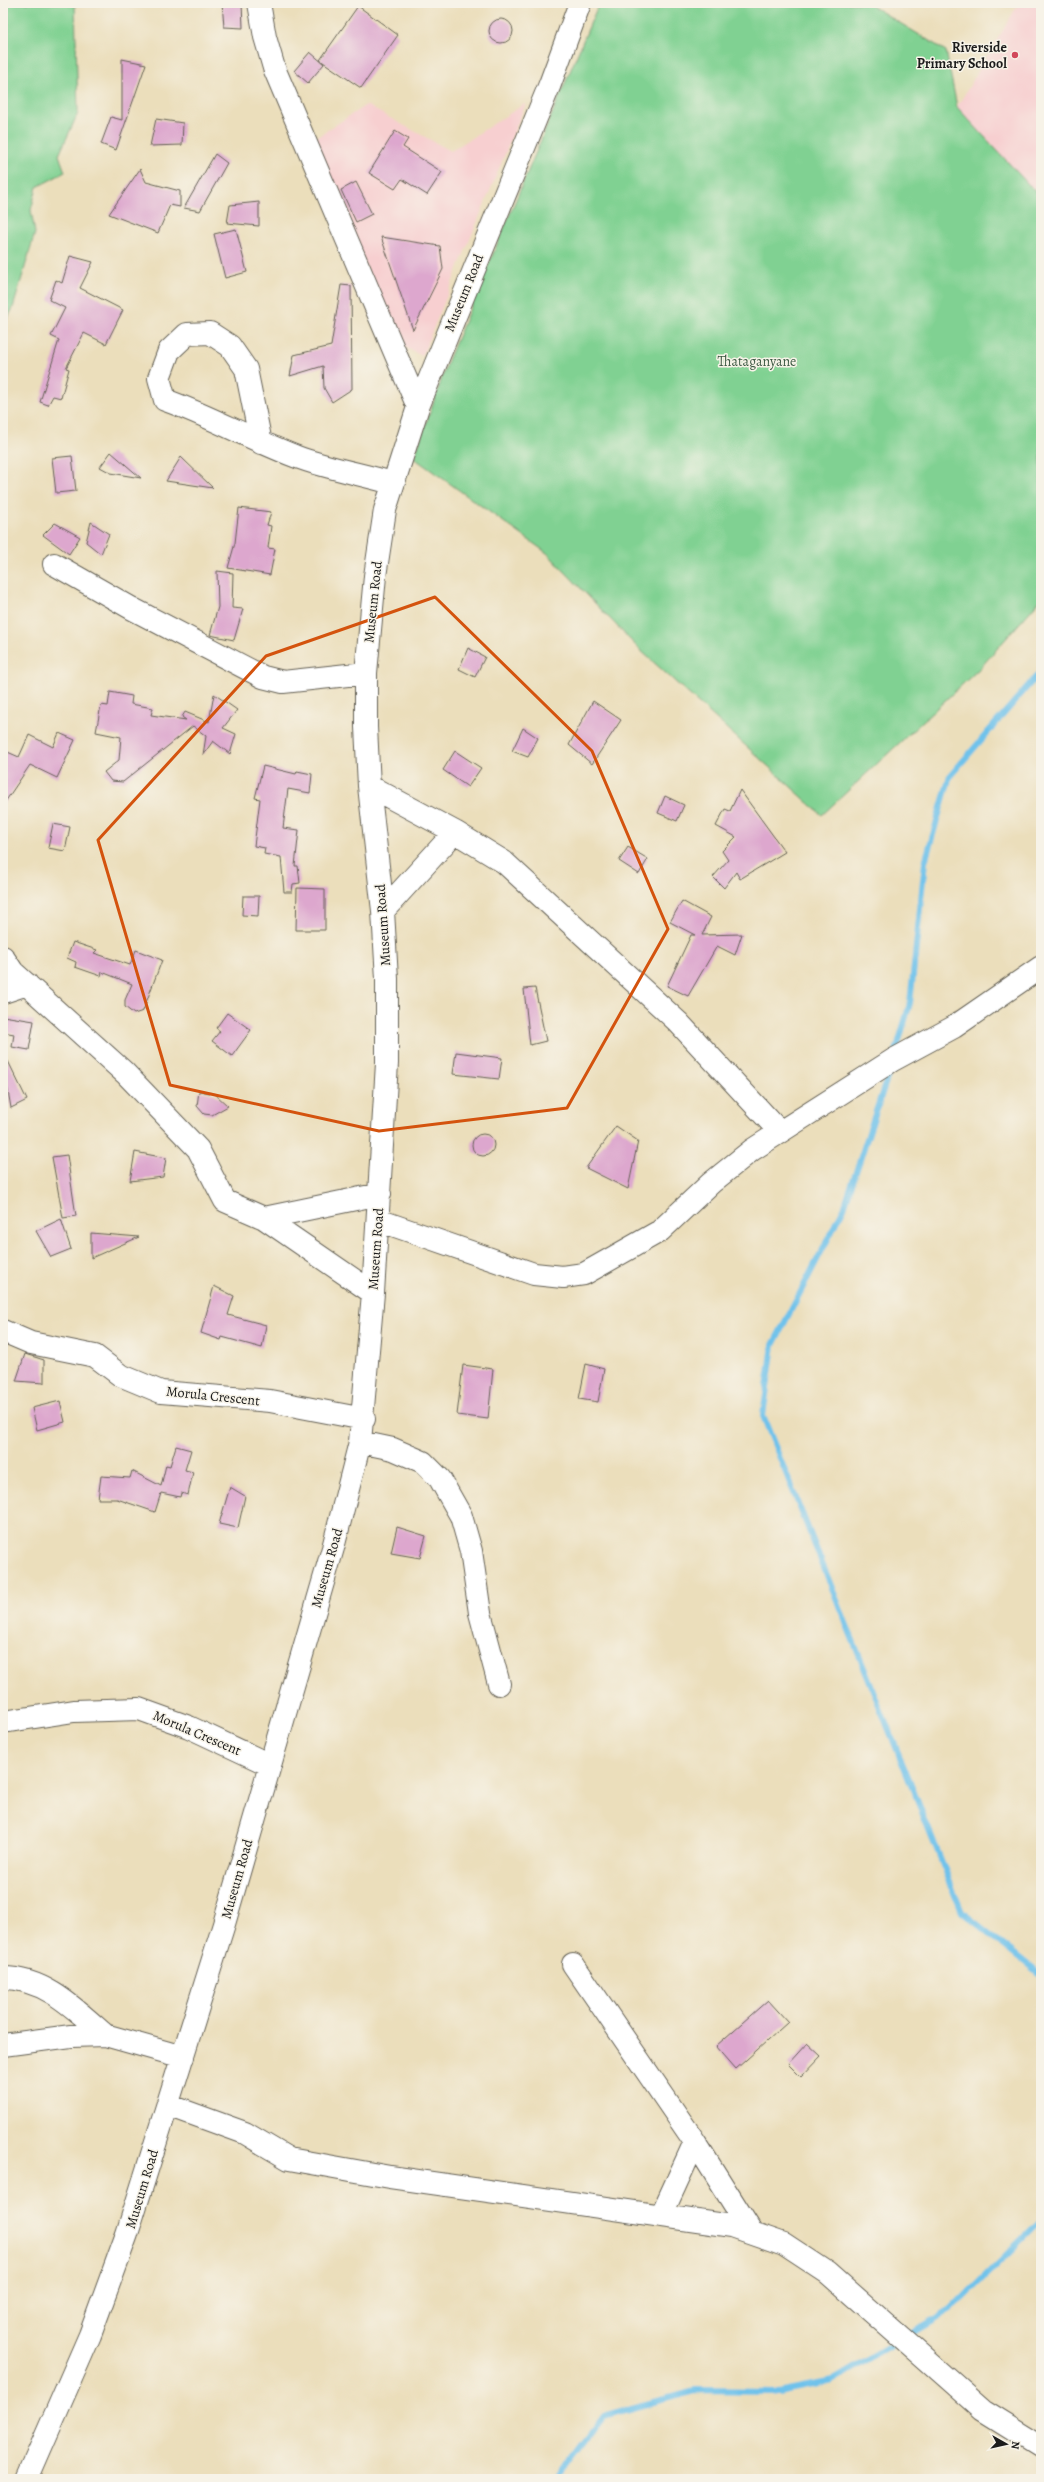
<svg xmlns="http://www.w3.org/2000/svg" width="1044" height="2482" font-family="Alegreya,serif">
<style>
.built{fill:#f7cfd0}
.green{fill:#80d192;stroke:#4e7657}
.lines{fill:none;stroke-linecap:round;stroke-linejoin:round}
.stream{stroke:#6fc2eb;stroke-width:6}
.building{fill:#dda7ce}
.minor-casing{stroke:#646054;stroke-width:24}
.minor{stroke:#fff;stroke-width:22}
.marked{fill:none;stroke:#d4530e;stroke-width:3;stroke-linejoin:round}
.poi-dot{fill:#d1495b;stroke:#f7f3e8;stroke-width:1.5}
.labels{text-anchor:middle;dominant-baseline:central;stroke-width:3;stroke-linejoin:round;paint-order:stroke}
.poi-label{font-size:14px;font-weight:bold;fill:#1c1c1c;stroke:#f7f3e8;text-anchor:end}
.street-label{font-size:14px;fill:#1c1c1c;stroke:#f7f3e8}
.park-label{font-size:14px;fill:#3f5b45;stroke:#f7f3e8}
</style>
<rect width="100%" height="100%" fill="#f7f3e8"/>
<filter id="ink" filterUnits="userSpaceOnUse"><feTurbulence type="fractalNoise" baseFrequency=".025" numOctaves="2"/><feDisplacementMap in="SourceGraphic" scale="8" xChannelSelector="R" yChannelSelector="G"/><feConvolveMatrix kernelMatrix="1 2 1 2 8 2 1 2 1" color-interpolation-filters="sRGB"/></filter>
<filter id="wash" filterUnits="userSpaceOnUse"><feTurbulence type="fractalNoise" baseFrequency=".012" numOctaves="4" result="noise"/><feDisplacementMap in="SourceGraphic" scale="16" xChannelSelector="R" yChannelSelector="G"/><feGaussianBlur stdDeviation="0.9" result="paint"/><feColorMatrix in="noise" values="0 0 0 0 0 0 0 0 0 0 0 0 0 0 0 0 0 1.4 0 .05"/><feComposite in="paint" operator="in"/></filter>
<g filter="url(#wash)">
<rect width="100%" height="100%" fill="#ebdebb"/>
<path class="built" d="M1019,3H1041V198L957,107Z
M526,103L422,356L397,343L314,139L366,105L451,151Z"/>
<path class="green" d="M3,3H75L78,113L59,155L65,172L37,187L31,210L35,233L13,308L3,327Z
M599,3H867L946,51L957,107L1041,198V599L980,668L822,815L638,648L547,553L414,458L449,358Z"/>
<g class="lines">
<path class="stream" d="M896,1051L910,1003L925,862L950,776L1041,671
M890,1069L844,1208L773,1345L763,1416L962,1912L1041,1975
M907,2336L951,2310L1041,2220
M557,2479L604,2416L694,2391L778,2392L832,2381L899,2341"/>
</g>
<g id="blocks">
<path class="building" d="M222,3H242L243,28L224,27Z
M358,6L398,35L361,88L320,60Z
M489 31a12 12 0 1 1 24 0a12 12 0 1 1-24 0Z
M310,52L324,64L308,83L294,71Z
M122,59L146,64L116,150L101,144L111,117L122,120Z
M156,119L183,123L182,145L150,146Z
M395,131L408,139L403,147L442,172L427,195L402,179L395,189L369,173Z
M215,154L227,163L200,211L184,208Z
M140,169L146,182L180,191V207L170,205L158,233L109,214Z
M356,182L372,214L356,222L341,190Z
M259,202V226L227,223L230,205Z
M236,229L247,272L225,278L214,234Z
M381,237L440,246L443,269L413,330Z
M70,256L93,262L80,288L123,310L106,344L84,333L66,368L69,369L61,398L53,396L48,405L40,402L59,340L51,336L65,308L49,300L56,280L62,283Z
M341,285L351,286L352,389L332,402L324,388L323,366L290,376L294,355L331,346Z
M111,452L141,478L111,473L100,467Z
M72,456L76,491L56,493L52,458Z
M181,457L213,488L166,481Z
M239,508L271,512L267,525L271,526L268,548L275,549L270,575L228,568L235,543Z
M91,522L109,534L101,554L86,542Z
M55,523L80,537L69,554L43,535Z
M217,571L233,573L232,608L243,609L234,640L210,635L218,607Z
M468,648L485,657L475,677L459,669Z
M110,692L132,696L131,704L153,708L151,715L186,720L182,717L185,712L209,722L214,694L237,710L223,728L236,734L230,754L213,741L203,755L206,736L193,726L123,782L111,781L104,772L119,760L121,737L96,732L101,705L108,706Z
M593,701L621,720L592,764L569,745Z
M523,728L538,738L528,757L512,751Z
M59,733L75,740L57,778L30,765L3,805V750L19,757L29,735L53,747Z
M455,751L481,768L468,787L443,770Z
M263,766L296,774L297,771L312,774L310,793L288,789L283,828L299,830L295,866H298L300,883L293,884L292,892H284L281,857L264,854L265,848L254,846L260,799L255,798Z
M740,790L785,852L740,879L736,872L724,888L713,877L728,860L722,851L736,837L716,826L725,809L730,811Z
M665,796L684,805L677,821L658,813Z
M53,824L70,827L65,851L48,848Z
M628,847L648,859L639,874L619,861Z
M297,888L325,889V930H296Z
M243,896H259L258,916L242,915Z
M682,901L711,917L702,935L742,934L735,955L717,946L688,996L667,986L691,935H695L670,922Z
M73,942L97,950L94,953L130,965L136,950L162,960L143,1011L134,1014L125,1007V1000L132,984L102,972L101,976L75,967L76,962L67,958Z
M535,988L546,1041L530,1045L524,989Z
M227,1013L251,1030L232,1056L212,1041L220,1031L216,1028Z
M3,1016L34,1021L29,1050L12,1047L14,1034L3,1032Z
M456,1052L502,1058L499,1079L453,1074Z
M8,1061L27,1100L11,1108L3,1062Z
M199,1091L215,1094L228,1106L212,1115L204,1114L197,1106Z
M616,1126L638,1141L628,1189L586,1168Z
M472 1145a11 11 0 1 1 22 0a11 11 0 1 1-22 0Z
M135,1152L166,1158L163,1177L130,1181Z
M67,1155L76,1216L63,1218L52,1157Z
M61,1219L71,1249L51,1257L36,1231Z
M91,1233L139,1237L91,1258Z
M214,1286L234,1296L228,1315L266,1325L262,1348L222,1337L221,1340L201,1333Z
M25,1354L44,1360V1383L16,1381Z
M586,1364L604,1369L598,1402L579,1399Z
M463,1365L493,1369L488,1419L457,1415Z
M60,1401L65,1422L37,1430L32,1408Z
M176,1446L191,1450L185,1470L193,1472L188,1495L181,1493L180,1497L161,1493L155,1512L117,1499H98L101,1476L130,1478L132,1471L161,1486L166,1465L170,1466Z
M230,1487L245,1496L238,1528L219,1524Z
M397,1527L426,1536L420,1558L391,1553Z
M768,2000L788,2022L736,2069L716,2046Z
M807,2043L821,2056L801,2077L788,2064Z"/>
</g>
</g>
<g filter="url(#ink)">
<use href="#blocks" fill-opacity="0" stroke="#646054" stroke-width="1"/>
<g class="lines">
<g class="minor-casing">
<path id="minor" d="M259,3L265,37L274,68L418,407
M261,443L246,369L230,346L210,333L187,334L169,351L159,378L165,400C210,416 252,440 297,457C327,468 361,474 392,483
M54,564L131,608L263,677L283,682L366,673
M369,786L455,832L504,862L678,1022L780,1132
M383,911L455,832
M3,957L13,972L125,1073L198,1149L225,1201L264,1218L373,1293
M3,992L27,984
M264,1218L380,1194
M378,1220L534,1274L563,1277L584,1274L660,1231L711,1183L752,1150L893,1060L954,1027L1041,967
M3,1331L31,1343L95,1356L120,1375L161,1392L270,1401L364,1419
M360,1442L393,1449L423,1462L440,1479L461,1516L471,1551L480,1613L499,1684
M3,1722L74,1711L139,1709L189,1727L270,1765
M573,1964L695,2142L751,2231
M3,1978C45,1978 75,2009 105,2035
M3,2045L71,2036L105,2035L183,2057
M168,2105L245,2133L289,2159L390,2177L732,2226L784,2244L828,2273L983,2410L1041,2446
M661,2216L695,2142
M27,2479L90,2335L127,2234L224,1924L333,1548L360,1442L373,1293L387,1063V979L383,911L369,786L366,727V673L375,576L385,510L418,407L550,84L580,3"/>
</g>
<use href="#minor" class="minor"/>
</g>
</g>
<path class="marked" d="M435,597L592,751L668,929L567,1108L379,1131L170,1085L98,840L266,656Z"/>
<circle class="poi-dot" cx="1015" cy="55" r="4"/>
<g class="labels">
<g class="poi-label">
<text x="1007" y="47">Riverside<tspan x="1007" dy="16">Primary School</tspan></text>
</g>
<g class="street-label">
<text transform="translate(464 293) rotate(-68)">Museum Road</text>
<text transform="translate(373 602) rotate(-84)">Museum Road</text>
<text transform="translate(383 925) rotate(-94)">Museum Road</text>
<text transform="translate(376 1249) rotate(-86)">Museum Road</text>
<text transform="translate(213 1396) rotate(6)">Morula Crescent</text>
<text transform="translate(327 1568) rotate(-74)">Museum Road</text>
<text transform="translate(197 1733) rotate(23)">Morula Crescent</text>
<text transform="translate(237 1879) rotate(-74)">Museum Road</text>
<text transform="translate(142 2189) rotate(-73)">Museum Road</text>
</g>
<g class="park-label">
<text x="757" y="361">Thataganyane</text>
</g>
</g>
<rect width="1044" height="2482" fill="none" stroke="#f7f3e8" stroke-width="16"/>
<g transform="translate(1006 2444) rotate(98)" stroke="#f7f3e8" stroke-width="3" paint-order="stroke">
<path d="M0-3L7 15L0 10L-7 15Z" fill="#1c1c1c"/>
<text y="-6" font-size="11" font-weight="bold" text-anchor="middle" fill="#1c1c1c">N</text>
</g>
</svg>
